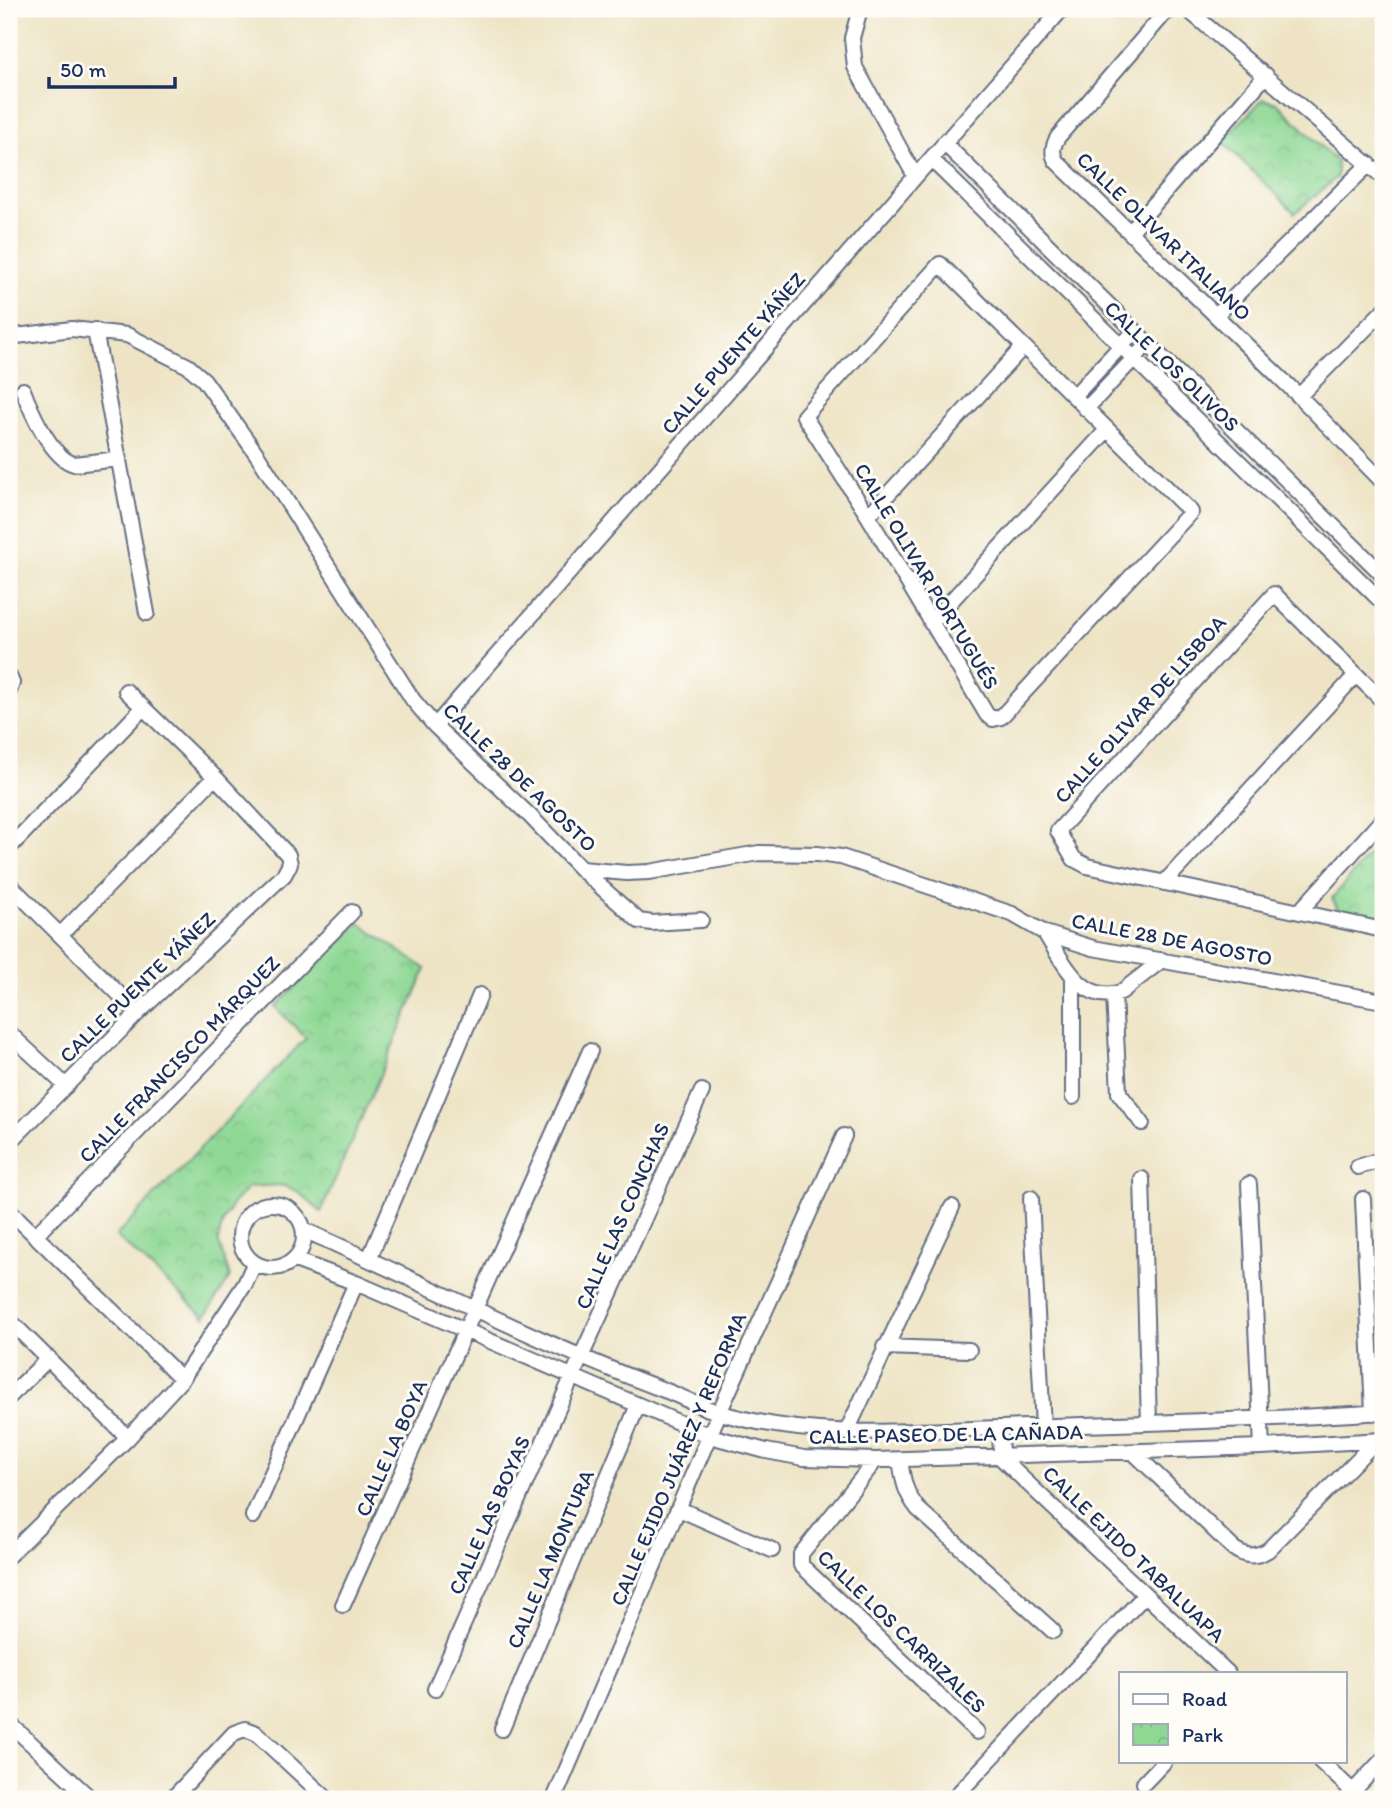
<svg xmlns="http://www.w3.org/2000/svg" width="1392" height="1808" font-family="Itim,sans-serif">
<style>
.park{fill:url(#park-crowns);stroke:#548479;stroke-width:2}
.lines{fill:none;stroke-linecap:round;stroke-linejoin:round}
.street-casing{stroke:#656e82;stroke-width:18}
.street{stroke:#fff;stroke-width:14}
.labels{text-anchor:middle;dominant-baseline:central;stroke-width:6;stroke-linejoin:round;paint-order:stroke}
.street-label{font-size:21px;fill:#1b2f5e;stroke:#fdfcf7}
</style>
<defs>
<pattern id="park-crowns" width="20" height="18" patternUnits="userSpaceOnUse" patternTransform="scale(1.75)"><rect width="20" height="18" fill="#8ed894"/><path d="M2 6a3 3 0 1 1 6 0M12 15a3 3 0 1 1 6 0" fill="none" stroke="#7aba82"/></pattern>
</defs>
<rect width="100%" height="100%" fill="#fdfcf7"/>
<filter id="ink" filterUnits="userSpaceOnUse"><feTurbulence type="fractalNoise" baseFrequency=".0143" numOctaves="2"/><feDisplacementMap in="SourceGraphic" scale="14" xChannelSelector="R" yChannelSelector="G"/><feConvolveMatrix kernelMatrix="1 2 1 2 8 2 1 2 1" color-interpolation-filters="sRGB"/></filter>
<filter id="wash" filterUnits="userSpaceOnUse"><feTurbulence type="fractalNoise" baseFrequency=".00686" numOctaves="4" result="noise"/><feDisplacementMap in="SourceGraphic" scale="28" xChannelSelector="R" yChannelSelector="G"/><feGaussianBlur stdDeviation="1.57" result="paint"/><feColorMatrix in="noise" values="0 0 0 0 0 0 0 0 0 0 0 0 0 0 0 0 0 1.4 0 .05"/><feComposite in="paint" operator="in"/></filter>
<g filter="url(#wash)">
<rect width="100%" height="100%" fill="#eee4c5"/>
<path class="park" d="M1263,99L1277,103L1337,162V177L1295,213L1222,141Z
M1383,838V922L1338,909L1332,898Z
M359,923L426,969L321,1212L297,1191L281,1185L249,1187L233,1203L223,1221L218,1240L230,1277L205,1317L116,1236L306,1038L275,1007Z"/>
</g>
<g filter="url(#ink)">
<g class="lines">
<g class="street-casing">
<path id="street" d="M860,9L852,38L855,67L915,176
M1173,9L1164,14L1058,137C1053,145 1051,152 1056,161L1299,396L1383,482
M1187,9L1383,177
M944,143L1383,575
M931,159L1383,603
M1131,231L1266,75
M940,264L1191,512L1001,717L993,719L987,715L868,516L804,416Z
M1216,315L1369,164
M95,330L147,613
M9,337L72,329L127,335L188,366L204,380L258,456L413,700L435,726L530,816L581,869L627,873L649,872L759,853L817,854L841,857L1012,914L1045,933L1093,948L1383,1001
M23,390C30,409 52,459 74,464L119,459
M1074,396L1135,331
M1299,396L1383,311
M1086,409L1140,352
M868,516L1023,347
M931,623L1107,430
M9,676L12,683L9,691
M1383,701L1274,594L1058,831L1074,859L1087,866L1383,930
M435,726L1062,9
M9,848L143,708
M581,869L639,921L652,923L701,920
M1164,883L1356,675
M9,884L138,1013
M1299,912L1383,819
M1045,933C1062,960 1082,1006 1121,992L1162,960
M60,935L215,777
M1114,995L1119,1093L1142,1123
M9,1033L66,1086
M1073,1097V977
M9,1143L138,1013L284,875L290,864L288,855L215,777L126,691
M1358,1167L1383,1159
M1142,1179L1149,1423
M1249,1184L1262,1447
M1031,1198L1043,1427
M1363,1199L1373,1413
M240 1236a32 32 0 1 1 64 0a32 32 0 1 1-64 0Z
M9,1210L182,1379
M304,1230C424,1283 541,1344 664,1390C683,1397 702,1408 721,1413C813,1440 906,1431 1001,1428C1128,1423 1256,1421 1383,1412
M35,1236L352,912
M369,1259L480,995
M295,1260L356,1283L710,1436L766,1451L804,1458L876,1460L1262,1447L1383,1440
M9,1320L128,1438
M884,1347L969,1350
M9,1397L49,1358
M1000,1428L1001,1458L1228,1673
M846,1433L952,1207
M1133,1452L1233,1548C1245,1557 1255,1558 1268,1550L1377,1440
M876,1460L801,1554V1565L977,1732
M900,1460C903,1480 905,1493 918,1509L1053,1631
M679,1509L772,1550
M253,1516L356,1283
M9,1555L128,1438L182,1379L245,1284L254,1264
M343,1605L590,1051
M435,1689L572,1377L702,1091
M9,1723L91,1799
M502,1729L638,1405
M1320,1761L1361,1799
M1144,1783L1165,1761
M172,1799L234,1733L245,1729L256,1733L327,1799
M554,1799L719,1413L844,1136
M953,1799L1145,1595
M1346,1799L1383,1759"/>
</g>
<use href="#street" class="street"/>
</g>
</g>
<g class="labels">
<g class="street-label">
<text transform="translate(1164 236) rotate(44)">CALLE OLIVAR ITALIANO</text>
<text transform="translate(733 353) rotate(-49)">CALLE PUENTE YÁÑEZ</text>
<text transform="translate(1172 366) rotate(44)">CALLE LOS OLIVOS</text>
<text transform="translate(927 576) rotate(59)">CALLE OLIVAR PORTUGUÉS</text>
<text transform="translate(1140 709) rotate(-48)">CALLE OLIVAR DE LISBOA</text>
<text transform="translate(520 777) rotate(44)">CALLE 28 DE AGOSTO</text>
<text transform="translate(1172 939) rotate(11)">CALLE 28 DE AGOSTO</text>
<text transform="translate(137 987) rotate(-44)">CALLE PUENTE YÁÑEZ</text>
<text transform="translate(179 1059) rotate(-46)">CALLE FRANCISCO MÁRQUEZ</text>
<text transform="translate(622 1216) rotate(-66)">CALLE LAS CONCHAS</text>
<text transform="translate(946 1434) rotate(-1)">CALLE PASEO DE LA CAÑADA</text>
<text transform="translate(391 1448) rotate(-66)">CALLE LA BOYA</text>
<text transform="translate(678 1459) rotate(-67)">CALLE EJIDO JUÁREZ Y REFORMA</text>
<text transform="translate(489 1515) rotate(-66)">CALLE LAS BOYAS</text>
<text transform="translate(1134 1554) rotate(44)">CALLE EJIDO TABALUAPA</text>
<text transform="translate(550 1559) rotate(-67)">CALLE LA MONTURA</text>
<text transform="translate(902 1631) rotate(44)">CALLE LOS CARRIZALES</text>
</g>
</g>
<rect width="1392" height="1808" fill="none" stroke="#fdfcf7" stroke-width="35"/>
<rect x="1119" y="1672" width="228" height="91" fill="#fdfcf7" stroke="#a3aaba" stroke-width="2"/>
<rect x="1133" y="1694" width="35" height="10" fill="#ffffff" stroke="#a3aaba" stroke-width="2"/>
<text x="1182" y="1706" font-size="21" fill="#1b2f5e">Road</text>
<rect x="1133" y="1724" width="35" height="21" fill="url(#park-crowns)" stroke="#a3aaba" stroke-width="2"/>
<text x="1182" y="1742" font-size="21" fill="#1b2f5e">Park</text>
<path d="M49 77v10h126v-10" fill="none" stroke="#1b2f5e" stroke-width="3.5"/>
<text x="60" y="77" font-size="21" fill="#1b2f5e" stroke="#fdfcf7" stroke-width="5" paint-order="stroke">50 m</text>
</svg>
